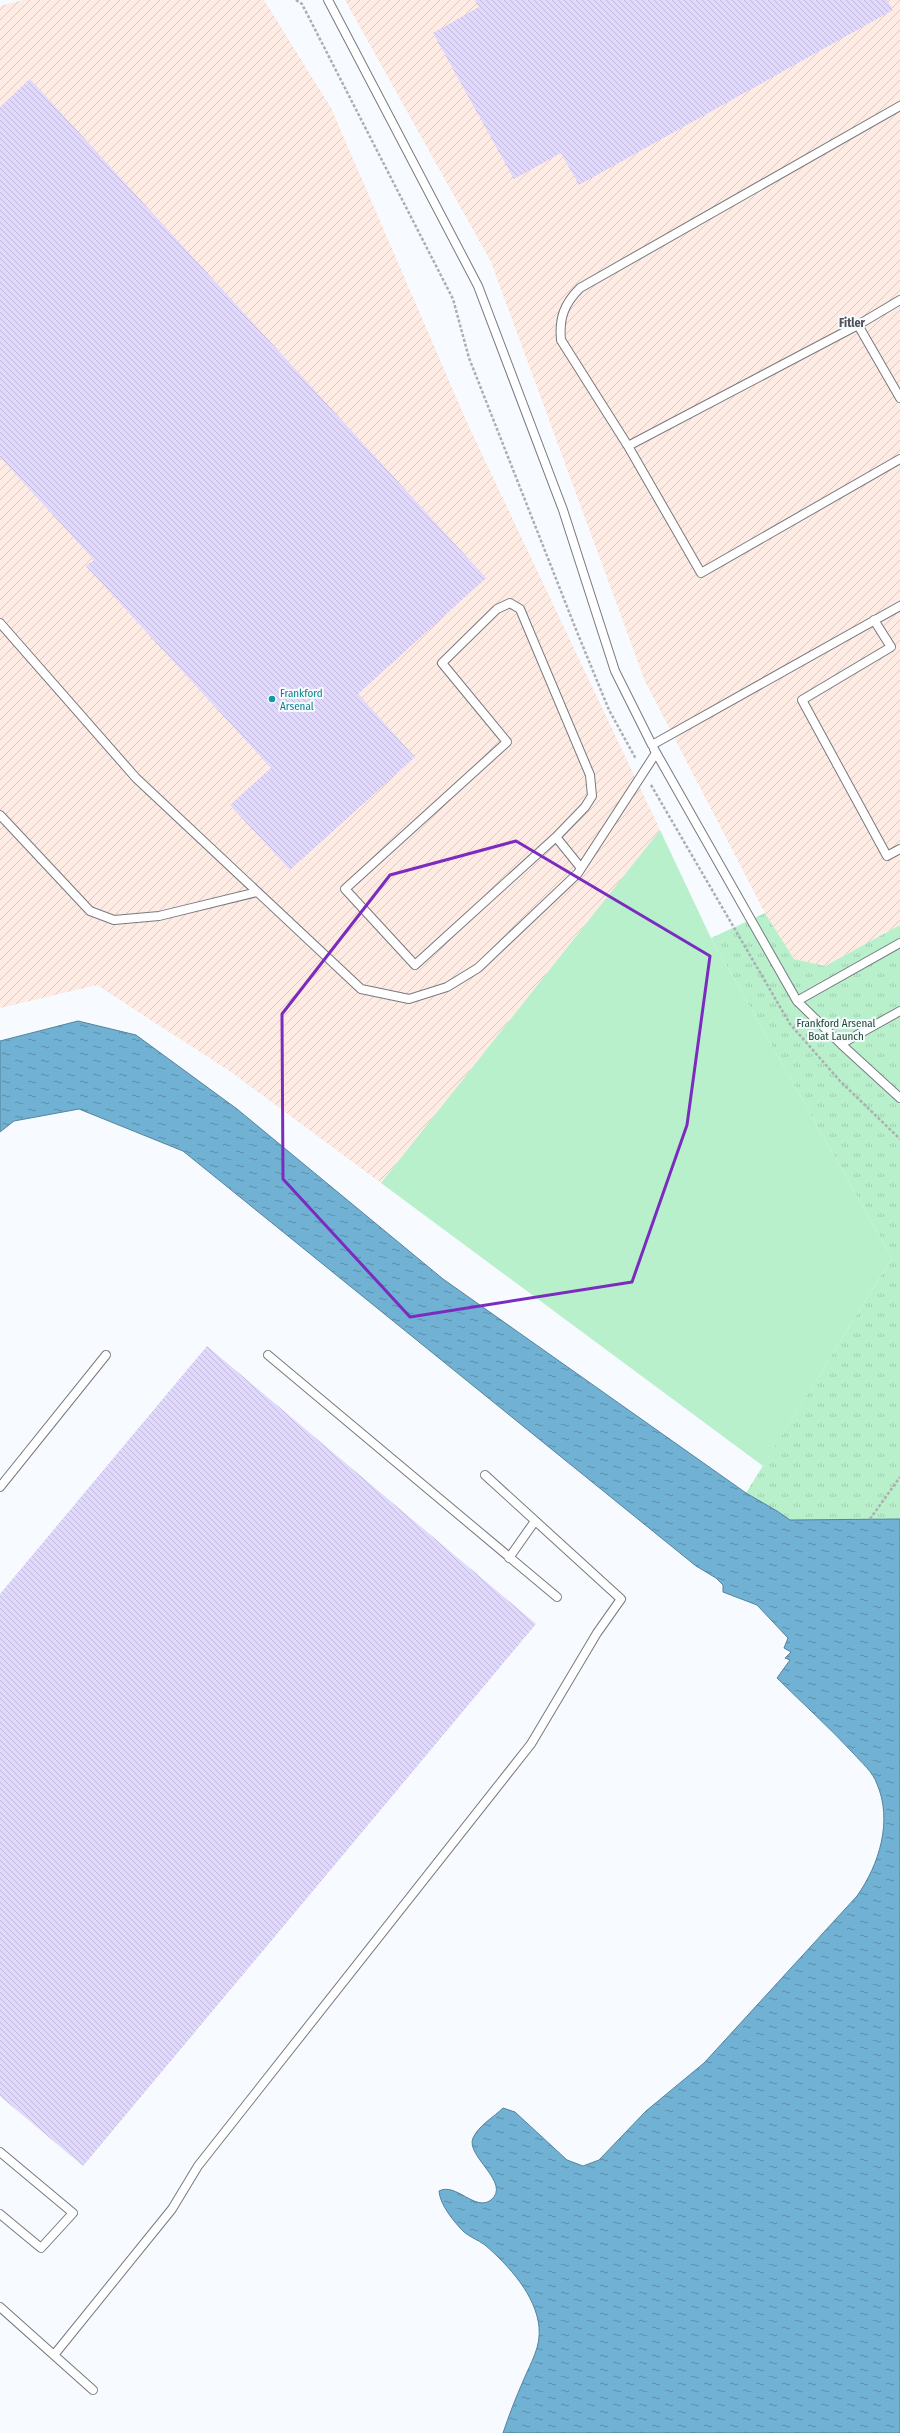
<svg xmlns="http://www.w3.org/2000/svg" width="900" height="2433" font-family="'Fira Sans Condensed',sans-serif">
<style>
.industrial{fill:url(#industrial-furrows)}
.grass{fill:#b9f0cc}
.park{fill:url(#park-tufts)}
.water{fill:url(#water-ripples);stroke:#55839c}
.building{fill:url(#building-back-hatch)}
.lines{fill:none;stroke-linecap:round;stroke-linejoin:round}
.service-casing{stroke:#767a80;stroke-width:10}
.path{stroke:#acafb2;stroke-width:2.5;stroke-dasharray:3 2;stroke-linecap:butt}
.service{stroke:#fff;stroke-width:8}
.marked{fill:none;stroke:#7b2cbf;stroke-width:3;stroke-linejoin:round}
.culture-dot{fill:#0f9aa8;stroke:#f7fafe;stroke-width:1.5}
.labels{text-anchor:middle;dominant-baseline:central;stroke-width:4;stroke-linejoin:round;paint-order:stroke}
.culture-label{font-size:11px;fill:#0d838f;stroke:#f7fafe;text-anchor:start}
.park-label{font-size:11px;fill:#1b4930;stroke:#f7fafe}
.neighbourhood-label{font-size:12px;font-weight:bold;fill:#4d5056;stroke:#f7fafe}
</style>
<defs>
<pattern id="industrial-furrows" width="10" height="10" patternUnits="userSpaceOnUse"><rect width="10" height="10" fill="#feebe3"/><path d="M-1 1l2-2M0 10L10 0M9 11l2-2" fill="none" stroke="#d9c9c2"/></pattern>
<pattern id="park-tufts" width="24" height="20" patternUnits="userSpaceOnUse"><rect width="24" height="20" fill="#b9f0cc"/><path d="M3 7l-1-3M5 7V3M7 7l1-3M15 17l-1-3M17 17v-4M19 17l1-3" fill="none" stroke="#9ecdaf"/></pattern>
<pattern id="water-ripples" width="26" height="14" patternUnits="userSpaceOnUse"><rect width="26" height="14" fill="#70b1d4"/><path d="M2 4q2-2 4 0t4 0M15 11q2-2 4 0t4 0" fill="none" stroke="#5b8fab"/></pattern>
<pattern id="building-back-hatch" width="6" height="6" patternUnits="userSpaceOnUse"><rect width="6" height="6" fill="#e1d8fd"/><path d="M-1 5l2 2M0 0l6 6M5-1l2 2" fill="none" stroke="#c0b9d8"/></pattern>
</defs>
<rect width="100%" height="100%" fill="#f7fafe"/>
<path class="industrial" d="M23,0H264L331,108L469,427L660,830L381,1183L231,1072L97,985L0,1008V6Z
M345,0H900V925L825,966L794,959L765,913L645,681L491,262Z"/>
<path class="grass" d="M660,830L711,938L892,1258L763,1466L381,1183Z"/>
<path class="park" d="M765,913L794,959L825,966L900,925V1519L790,1520L777,1511L746,1493L892,1258L711,938Z"/>
<path class="water" d="M78,1021L136,1035L237,1109L443,1279L746,1493L777,1511L790,1520L900,1519V2433H503C509,2415 516,2397 524,2379C531,2362 541,2347 539,2327C536,2295 508,2265 485,2245C478,2240 470,2237 464,2232C454,2222 440,2205 439,2191C456,2182 475,2212 491,2200C512,2183 465,2156 473,2138C479,2125 494,2117 503,2108L515,2112L567,2160L583,2166L599,2160L646,2111L704,2063L857,1896C879,1865 893,1821 877,1784C873,1772 861,1762 853,1753C829,1727 802,1703 777,1678L790,1660L785,1658L791,1652L784,1648L788,1638L757,1605L723,1592V1585L716,1578L696,1566L183,1151L79,1109L14,1121L0,1132V1041Z"/>
<path class="building" d="M475,0H887L893,10L579,185L561,153L514,179L433,33L479,7Z
M30,79L486,578L358,694L415,757L290,870L230,805L271,768L86,566L94,560L0,457V107Z
M207,1346L536,1624L83,2166L0,2096V1594Z"/>
<g class="lines">
<g class="service-casing">
<path id="service" d="M328,0L478,286L563,510L615,671L652,745L900,606
M900,106L580,288C564,304 559,318 561,340L628,446L858,325L900,300
M858,325L900,398
M628,446L701,573L900,459
M874,620L891,647L802,700L887,856L900,849
M0,623L136,778L361,989L409,999L447,987L478,968L578,873L656,753
M654,749L797,1001L841,1044L900,1098
M0,815L90,911L114,920L159,916L257,892
M556,837L415,965L345,889L507,742L442,663L497,609L510,603L520,609L590,775L592,796L585,807L556,837L581,868
M797,1001L900,943
M841,1044L900,1011
M268,1355L557,1597
M0,1487L106,1355
M509,1558L535,1521
M0,2152L73,2213L41,2248L0,2214
M0,2307L93,2390
M54,2355L172,2209L198,2166L531,1744L597,1633L621,1599L485,1475"/>
</g>
<path class="path" d="M296,0L302,4L453,299L469,358L577,632L609,710L636,759
M651,785L790,1024L840,1081L900,1139
M870,1519L900,1477"/>
<use href="#service" class="service"/>
</g>
<path class="marked" d="M516,841L710,956L687,1125L632,1282L410,1317L283,1179L282,1014L390,875Z"/>
<circle class="culture-dot" cx="272" cy="699" r="4"/>
<g class="labels">
<g class="culture-label">
<text x="280" y="693">Frankford<tspan x="280" dy="13">Arsenal</tspan></text>
</g>
<g class="park-label">
<text x="836" y="1023">Frankford Arsenal<tspan x="836" dy="13">Boat Launch</tspan></text>
</g>
<g class="neighbourhood-label">
<text x="852" y="323">Fitler</text>
</g>
</g>
</svg>
